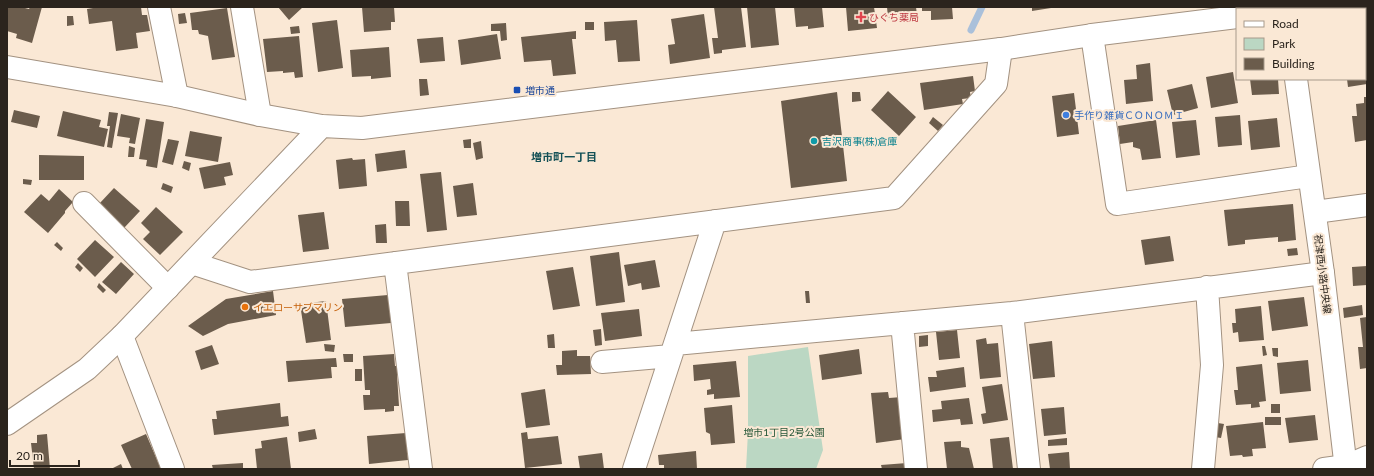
<svg xmlns="http://www.w3.org/2000/svg" width="1374" height="476" font-family="Lato,'Noto Sans JP',sans-serif">
<style>
.green{fill:#bbd7c3}
.lines{fill:none;stroke-linecap:round;stroke-linejoin:round}
.stream{stroke:#aac0da;stroke-width:7}
.building{fill:#6b5c4c}
.minor-casing{stroke:#a39281;stroke-width:24}
.tertiary-casing{stroke:#a39281;stroke-width:24}
.secondary-casing{stroke:#a39281;stroke-width:24}
.minor{stroke:#fff;stroke-width:22}
.tertiary{stroke:#fff;stroke-width:22}
.secondary{stroke:#fff;stroke-width:22}
.health-dot{fill:#e0444e;stroke:#fae8d5;stroke-width:1.5}
.transit-dot{fill:#1a4fb4;stroke:#fae8d5;stroke-width:1.5}
.shop-dot{fill:#3f7fe0;stroke:#fae8d5;stroke-width:1.5}
.culture-dot{fill:#0f9aa8;stroke:#fae8d5;stroke-width:1.5}
.food-dot{fill:#e8710a;stroke:#fae8d5;stroke-width:1.5}
.labels{text-anchor:middle;dominant-baseline:central;stroke-width:4;stroke-linejoin:round;paint-order:stroke}
.health-label{font-size:10px;fill:#be3a42;stroke:#fae8d5;text-anchor:start}
.transit-label{font-size:10px;fill:#164399;stroke:#fae8d5;text-anchor:start}
.shop-label{font-size:10px;fill:#366cbe;stroke:#fae8d5;text-anchor:start}
.culture-label{font-size:10px;fill:#0d838f;stroke:#fae8d5;text-anchor:start}
.street-label{font-size:10px;fill:#2b241d;stroke:#fae8d5}
.food-label{font-size:10px;fill:#c56008;stroke:#fae8d5;text-anchor:start}
.park-label{font-size:10px;fill:#255637;stroke:#fae8d5}
.neighbourhood-label{font-size:11px;font-weight:bold;fill:#135056;stroke:#fae8d5}
</style>
<rect width="100%" height="100%" fill="#fae8d5"/>
<path class="green" d="M808,347L823,450L816,469H746L748,432V356Z"/>
<g class="lines">
<path class="stream" d="M971,30L982,7"/>
</g>
<path class="building" d="M7,7H21L29,9L30,7H42L32,43L16,38L17,34L7,31Z
M99,7H141L142,15H147L150,31L136,33L138,48L116,51L112,21L89,24L87,9Z
M278,7H303L289,20Z
M362,7H394L395,22H391V30L364,32Z
M714,7H741L746,47L722,50V53L714,54L712,38H718Z
M747,7H775L779,45L751,48Z
M794,7H822L824,27L808,29V26L796,27Z
M846,7H874L877,28L848,31Z
M887,7H916L917,15L888,18Z
M922,7H952L953,19L931,20V11H922Z
M1032,7H1051V8L1032,11Z
M227,8L235,57L212,60L208,36L199,34L198,30H192L190,13Z
M185,13L187,23L179,24L178,14Z
M704,14L710,58L670,64L668,45L675,44L671,19Z
M67,16H73L74,25L67,26Z
M337,20L343,68L318,72L312,23Z
M637,20L640,61L618,62L616,40L605,41L604,22Z
M585,22H594V30H585Z
M506,23L507,40L501,41L500,31H491V24Z
M299,26L300,33L291,34L290,27Z
M576,31V39H572L576,74L553,76L551,60L524,62L521,37Z
M1365,31L1367,38V84L1348,87L1347,79H1365Z
M497,34L501,59L461,65L458,40Z
M299,36L303,77L295,78L294,72L283,73V71L267,72L263,39Z
M443,37L445,61L420,63L417,39Z
M389,47L391,77L371,79V76L352,77L350,50Z
M1150,63L1153,101L1126,104L1124,80L1137,79L1136,65Z
M1233,72L1238,103L1211,108L1206,77Z
M973,76L975,91L970,92L971,98L962,99L963,104L924,110L920,83Z
M419,79H427L429,95L420,96Z
M1250,79H1278L1279,94L1252,95Z
M1192,84L1198,108L1173,115L1167,90Z
M888,91L916,117L899,136L871,110Z
M837,92L847,181L791,188L781,101Z
M852,92H860L861,101L852,102Z
M1074,93L1079,134L1057,137L1052,96Z
M1364,97H1367V140L1355,142L1352,116H1357L1356,104L1364,103Z
M14,110L40,116L37,128L11,122Z
M63,111L101,120L99,127L108,129L104,147L57,136Z
M109,112L118,113L112,148L107,147L110,126H107Z
M121,114L140,118L135,144L129,143L130,138L117,136Z
M1240,115L1242,145L1218,147L1215,117Z
M933,117L943,125L938,131L929,123Z
M1277,118L1280,147L1251,150L1248,121Z
M146,119L164,122L157,168L146,166L147,160L139,159Z
M1156,120L1161,158L1142,160L1140,149L1133,147V142L1120,144L1118,126Z
M1196,120L1200,155L1176,158L1172,122Z
M190,131L222,137L218,162L185,156Z
M168,139L179,141L173,165L162,162Z
M471,139V148H464L463,140Z
M481,141L483,158L476,160L473,143Z
M129,146L135,148L134,157H128Z
M405,150L407,168L377,172L375,154Z
M39,155L84,156V180H39Z
M352,158L353,160L365,159L367,186L339,189L336,160Z
M184,161L191,163L189,171L182,168Z
M230,162L233,175L224,177L226,185L204,189L199,168Z
M441,172L447,230L427,232L420,174Z
M23,179L32,180L31,185L23,184Z
M163,183L173,187L171,193L161,189Z
M473,183L477,215L457,217L453,186Z
M114,188L140,211L124,228L99,204Z
M59,189L73,202L65,211V213L48,233L24,212L41,194L49,201Z
M395,201H409L410,226H396Z
M1293,204L1296,240L1278,242V237L1245,240V244L1228,246L1224,210Z
M156,207L183,232L160,255L143,239L150,232L141,223Z
M324,212L329,249L303,252L298,215Z
M386,224L387,243H376L375,225Z
M1170,236L1174,261L1145,265L1141,240Z
M95,240L114,257L95,277L77,259Z
M57,242L63,248L61,251L54,245Z
M1297,248L1298,255L1288,256L1287,249Z
M619,252L625,302L596,306L590,256Z
M655,260L660,287L642,290L641,283L628,286L624,265Z
M121,262L134,274L116,294L102,282Z
M78,263L83,268L80,272L75,267Z
M1367,266V285L1353,286L1352,267Z
M573,267L580,306L553,310L546,271Z
M99,283L106,290L103,293L97,287Z
M273,291L276,315L228,324L203,336L188,326L226,299Z
M805,291H809L810,303H806Z
M388,295L391,323L345,327L342,299Z
M1304,297L1308,326L1272,331L1268,301Z
M326,301L331,340L306,343L300,304Z
M1362,305L1363,315L1344,318L1343,308Z
M1261,306L1264,340L1239,342L1238,332L1233,333L1232,323H1236L1235,309Z
M639,309L642,336L605,341L601,313Z
M1367,317V368L1360,369L1358,347H1363L1360,318Z
M601,329L602,345L595,346L593,330Z
M957,330L960,358L939,360L936,332Z
M554,334L555,348H548L547,335Z
M928,335V346L919,347V336Z
M986,338L987,344L998,343L1001,377L980,379L976,340Z
M1052,341L1055,377L1033,379L1029,344Z
M324,344L335,345L334,352L325,351Z
M212,345L219,364L201,370L195,351Z
M1262,346H1265L1267,355L1263,356Z
M1272,348H1278V357L1273,356Z
M859,349L862,374L822,380L819,355Z
M577,350V356H590L591,374L557,375L556,365H562V351Z
M343,354H353V362H344Z
M394,354L395,366H403V374L397,375L399,406H394V411L385,412V409L364,410L363,395H370V390H365L363,356Z
M336,358L337,367H331L332,378L288,382L286,361Z
M1308,360L1311,391L1280,394L1277,363Z
M736,361L740,397L714,399V394L707,395V390L711,389L710,379L694,381L693,365Z
M1262,364L1266,401L1259,402L1260,407L1251,408V404L1236,405L1234,390H1238L1236,367Z
M964,367L966,387L930,392L928,377H937L936,371Z
M355,369H362V381H355Z
M1002,384L1008,420L983,424L981,414L986,413L982,387Z
M545,389L550,425L526,428L521,393Z
M888,392L889,398L902,397L905,439L876,443L871,393Z
M969,398L973,424L961,425L960,419L933,422L932,410L942,409L941,401Z
M280,403L281,417L288,416L289,426L214,435L212,419H217L216,411Z
M1271,404H1280V413H1271Z
M732,405L735,443L711,445L710,434L706,432L704,408Z
M1064,407L1066,434L1044,436L1041,409Z
M1315,415L1318,440L1289,443L1285,418Z
M1265,417H1281V425H1265Z
M1263,422L1266,448L1252,449L1253,456L1243,457L1242,455L1230,456L1226,426Z
M1218,423L1224,424L1221,438L1215,437Z
M315,429L317,439L299,442L298,432Z
M527,432L528,439L558,436L562,464L525,468L521,433Z
M406,433L408,460L369,464L367,436Z
M47,434L50,469H34L31,443H37V435Z
M146,434L161,469H132L121,445Z
M287,437L291,469H257L255,449L262,448L261,441Z
M1009,437L1013,469H993L990,439Z
M1067,438V445L1048,446V440Z
M961,441V447L969,448L974,469H947L944,442Z
M696,451L697,469H664V465H659L658,455Z
M1069,452L1070,469H1050L1048,454Z
M602,453L604,469H580L578,456Z
M243,463V469H213L212,465Z
M907,463L908,469H882L881,465Z
M121,464L123,469H113V468Z"/>
<g class="lines">
<g class="minor-casing">
<path id="minor" d="M159,7L177,96
M242,7L260,115
M1092,35L1117,204L1309,176
M84,203L168,288
M1315,212L1367,205
M192,263L250,282L894,198L996,84L1001,49
M395,263L421,469
M1012,313L1029,469
M902,323L916,469
M122,336L173,469
M675,344L1012,313L1323,273
M602,362L671,356
M634,469L715,221
M1203,469L1212,365L1207,287
M1324,469L1346,466L1367,457"/>
</g>
<g class="tertiary-casing">
<path id="tertiary" d="M7,67L177,96L260,115L322,126L362,128L1001,49L1092,35L1237,17
M7,424L87,369L122,336L322,126"/>
</g>
<g class="secondary-casing">
<path id="secondary" d="M1293,9L1308,7
M1296,79L1323,273L1346,469"/>
</g>
<use href="#minor" class="minor"/>
<use href="#tertiary" class="tertiary"/>
<use href="#secondary" class="secondary"/>
</g>
<path class="health-dot" d="M859 11h4v4h4v4h-4v4h-4v-4h-4v-4h4z"/>
<rect class="transit-dot" x="513" y="86" width="8" height="8" rx="2"/>
<circle class="shop-dot" cx="1066" cy="115" r="4"/>
<circle class="culture-dot" cx="814" cy="141" r="4"/>
<circle class="food-dot" cx="245" cy="307" r="4"/>
<g class="labels">
<g class="health-label">
<text x="869" y="17">ひぐち薬局</text>
</g>
<g class="transit-label">
<text x="525" y="90">増市通</text>
</g>
<g class="shop-label">
<text x="1074" y="115">手作り雑貨ＣＯＮＯＭＩ</text>
</g>
<g class="culture-label">
<text x="822" y="141">吉沢商事(株)倉庫</text>
</g>
<g class="street-label">
<text transform="translate(1323 274) rotate(83)">祝津西小路中央線</text>
</g>
<g class="food-label">
<text x="253" y="307">イエローサブマリン</text>
</g>
<g class="park-label">
<text x="784" y="432">増市1丁目2号公園</text>
</g>
<g class="neighbourhood-label">
<text x="564" y="156">増市町一丁目</text>
</g>
</g>
<rect width="1374" height="476" fill="none" stroke="#2b241d" stroke-width="16"/>
<rect x="1236" y="8" width="130" height="72" fill="#fae8d5" stroke="#a79a8b"/>
<rect x="1244" y="21" width="20" height="6" fill="#ffffff" stroke="#a79a8b"/>
<text x="1272" y="28" font-size="12" fill="#2b241d">Road</text>
<rect x="1244" y="38" width="20" height="12" fill="#bbd7c3" stroke="#a79a8b"/>
<text x="1272" y="48" font-size="12" fill="#2b241d">Park</text>
<rect x="1244" y="58" width="20" height="12" fill="#6b5c4c" stroke="#a79a8b"/>
<text x="1272" y="68" font-size="12" fill="#2b241d">Building</text>
<path d="M10 460v6h69v-6" fill="none" stroke="#2b241d" stroke-width="2"/>
<text x="16" y="460" font-size="12" fill="#2b241d" stroke="#fae8d5" stroke-width="3" paint-order="stroke">20 m</text>
</svg>
